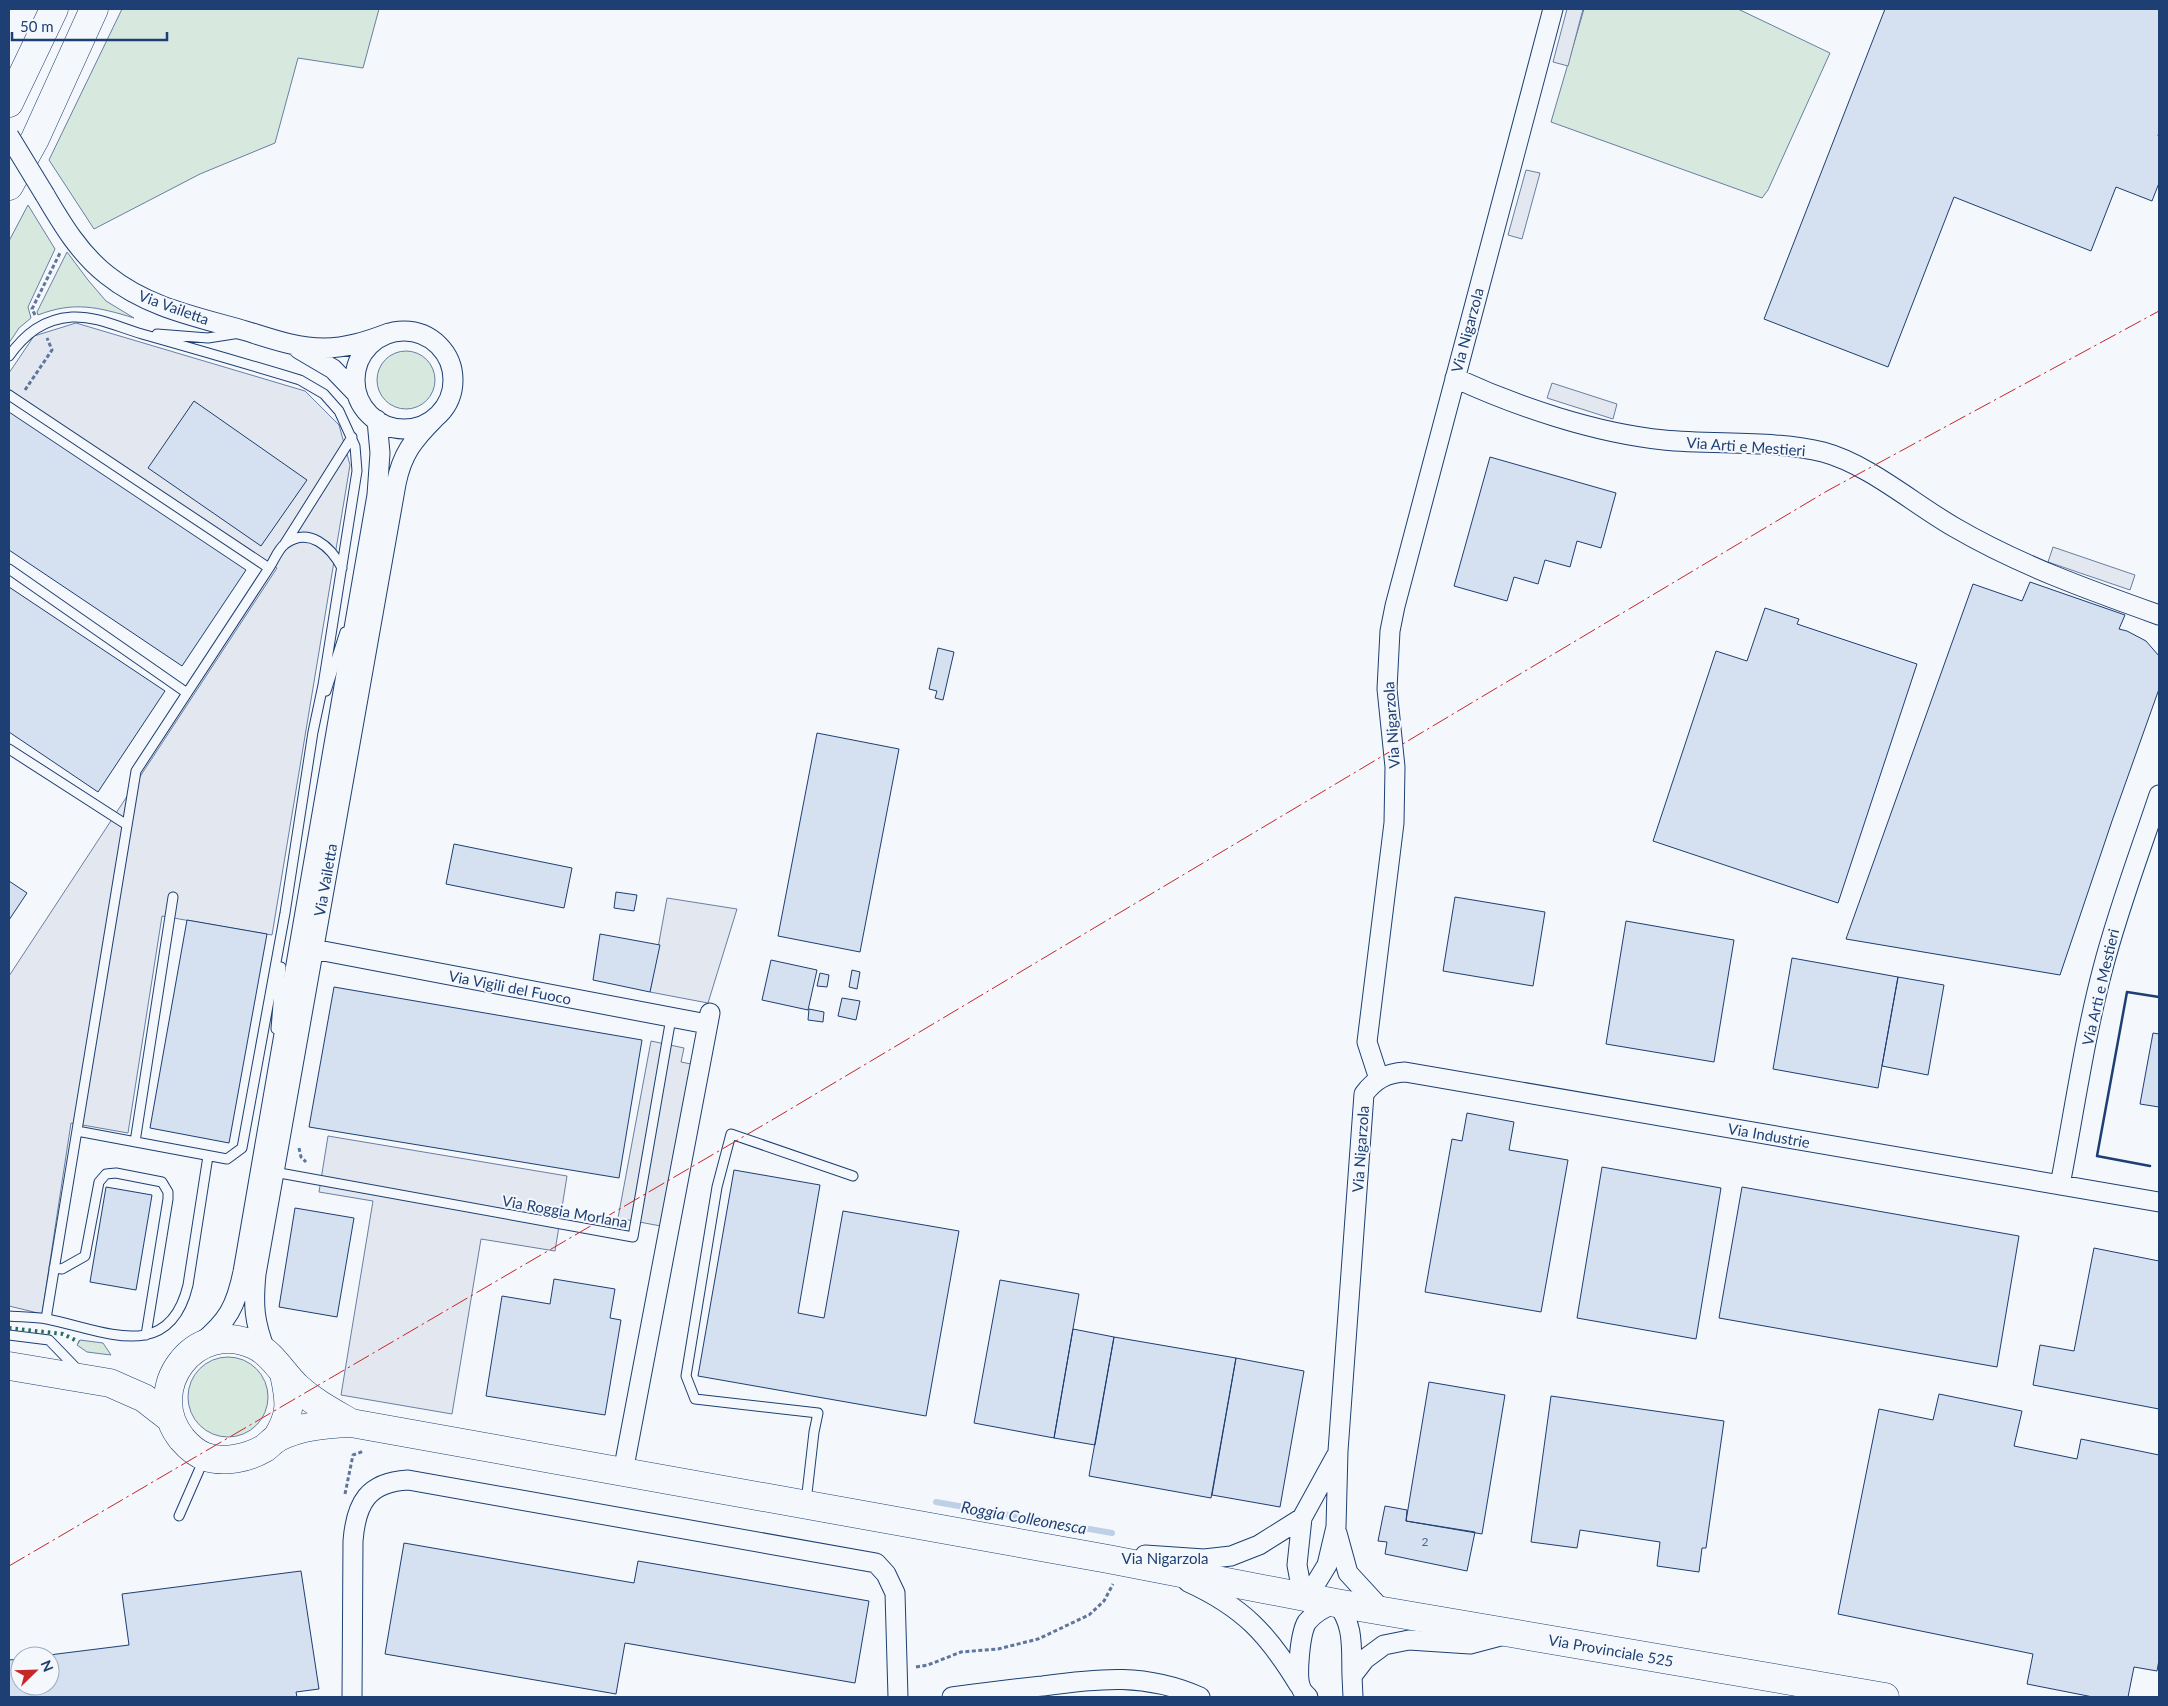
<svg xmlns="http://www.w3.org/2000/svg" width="2168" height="1706" font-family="Lato,sans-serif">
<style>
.green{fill:#d7e8df;stroke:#687fa3}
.parking{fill:#e3e8f0;stroke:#687fa3}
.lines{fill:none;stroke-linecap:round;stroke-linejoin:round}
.stream{stroke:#bed0e5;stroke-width:6}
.building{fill:#d5e0f0;stroke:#1d3f73}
.service-casing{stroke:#1d3f73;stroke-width:11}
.minor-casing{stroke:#1d3f73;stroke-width:21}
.primary-casing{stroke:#1d3f73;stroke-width:29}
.trunk-casing{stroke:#1d3f73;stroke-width:29}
.path{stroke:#5e769c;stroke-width:3;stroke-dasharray:4 2.5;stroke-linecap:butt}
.service{stroke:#f4f7fb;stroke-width:9}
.minor{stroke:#f4f7fb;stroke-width:19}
.primary{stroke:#f4f7fb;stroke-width:28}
.trunk{stroke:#f4f7fb;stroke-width:28}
.minor-bridge-casing{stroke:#1d3f73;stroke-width:21;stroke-linecap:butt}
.minor-bridge{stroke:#f4f7fb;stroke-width:19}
.hedge{stroke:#2c6c60;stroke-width:4;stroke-dasharray:2.5 4;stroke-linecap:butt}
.wall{stroke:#1d3f73;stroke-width:2.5}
.power{stroke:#c62828;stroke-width:1;stroke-dasharray:18 4 2.5 4;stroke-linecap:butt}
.labels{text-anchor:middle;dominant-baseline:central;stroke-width:4;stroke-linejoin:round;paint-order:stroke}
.number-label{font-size:12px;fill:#4b6792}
.street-label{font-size:15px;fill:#1d3f73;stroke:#f4f7fb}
.water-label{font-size:16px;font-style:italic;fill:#1d3f73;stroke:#f4f7fb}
</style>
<rect width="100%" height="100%" fill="#f4f7fb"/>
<path class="green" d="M122,9H379L363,68L298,58L275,143L200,174L94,229L49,160Z
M1584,9H1738L1830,53L1768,190L1762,198L1551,122Z
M28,205L55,249L28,307L31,318L19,328L9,343V241Z
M67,252L88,280L106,301L134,318C98,307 74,301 38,315L37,312Z
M377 380a29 29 0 1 1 58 0a29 29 0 1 1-58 0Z
M80,1340L103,1343L111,1355L87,1352L77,1345Z
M188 1397a40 40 0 1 1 80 0a40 40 0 1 1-80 0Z"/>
<path class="parking" d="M1567,9H1583L1568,66L1553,62Z
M1526,170L1540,173L1522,239L1508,235Z
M76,323L305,391L339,425L350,465L272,935L162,916L128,1133L71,1123L42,1314L9,1306V976L277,568L9,389V373L34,336Z
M1552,383L1617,404L1613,419L1547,398Z
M2053,547L2135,575L2130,590L2048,562Z
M667,898L737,909L708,1003L650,992Z
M651,1041L684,1048L681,1062L696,1065L666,1227L618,1218Z
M328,1136L567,1176L555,1251L481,1239L452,1414L341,1395L373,1201L319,1192Z"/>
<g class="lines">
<path class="stream" d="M936,1502L1112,1533"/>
</g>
<path class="building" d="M1885,9H2159V132L2158,136L2159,137V183L2152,201L2116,187L2091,251L1954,197L1888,367L1764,319Z
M194,401L307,480L261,546L148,468Z
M9,412L246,570L182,666L9,550Z
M1490,457L1616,493L1601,548L1577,541L1570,567L1545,560L1538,584L1514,577L1507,601L1454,586Z
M2030,582L2125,615L2119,629L2127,631L2146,641L2159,656V689L2112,821L2060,975L1846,939L1973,584L2022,601Z
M9,587L165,691L98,792L9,732Z
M1765,608L1799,619L1797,624L1917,664L1838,903L1653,841L1716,651L1747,661Z
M938,648L954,652L943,700L935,698L937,691L929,689Z
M817,733L899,749L860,952L778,936Z
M454,844L572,868L564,908L446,884Z
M9,881L27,893L9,920Z
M616,892L637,895L634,911L614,908Z
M1455,897L1545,912L1533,986L1443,971Z
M187,920L267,934L229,1143L150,1128Z
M1626,921L1734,940L1714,1062L1606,1044Z
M600,934L660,945L650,992L593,980Z
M1792,958L1898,977L1878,1088L1773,1069Z
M771,960L817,970L808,1010L762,1000Z
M852,970L860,972L857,989L849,987Z
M820,973L829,975L827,987L817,986Z
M1898,977L1944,985L1928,1075L1882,1066Z
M334,987L642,1040L619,1178L309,1127Z
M842,998L860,1001L856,1020L838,1016Z
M809,1009L824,1012L823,1022L808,1020Z
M2153,1033L2159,1034V1107L2140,1104Z
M1467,1113L1514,1122L1509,1150L1568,1160L1541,1312L1425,1292L1452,1139L1462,1141Z
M1602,1167L1721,1188L1696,1339L1577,1318Z
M734,1170L820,1185L798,1313L824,1318L843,1211L959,1231L926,1416L698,1376Z
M106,1187L152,1195L136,1290L90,1282Z
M1742,1187L2019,1236L1997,1367L1719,1318Z
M295,1208L354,1218L337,1317L279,1307Z
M2094,1248L2159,1261V1409L2033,1385L2040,1345L2074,1351Z
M554,1279L615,1289L610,1318L621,1320L605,1415L486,1396L502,1296L550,1304Z
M1000,1280L1079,1294L1054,1438L974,1423Z
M1073,1329L1114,1337L1095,1445L1054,1438Z
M1114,1337L1236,1358L1211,1498L1089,1476Z
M1236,1358L1304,1371L1280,1507L1212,1495Z
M1429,1382L1505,1395L1482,1534L1406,1521Z
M1939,1394L2022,1411L2014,1446L2077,1459L2081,1439L2159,1455V1660L2157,1671L2134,1667L2128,1697H2093L2027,1684L2033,1654L1838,1614L1879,1409L1933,1420Z
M1551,1396L1724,1421L1706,1548H1702L1699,1572L1657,1566L1660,1542L1580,1530L1577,1548L1531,1542Z
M1385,1506L1407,1510L1406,1521L1475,1532L1467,1571L1385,1554L1387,1542L1378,1541Z
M404,1543L634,1583L638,1561L869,1601L855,1683L625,1643L616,1694L385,1654Z
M301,1571L319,1689L296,1692L297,1697H9V1660L20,1659V1686H50V1656H41L129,1645L122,1594Z"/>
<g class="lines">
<g class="service-casing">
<path id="service" d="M157,334L208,338L240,333
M9,356C25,334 43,319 72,317C97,316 118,327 142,334C195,349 247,364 300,380L324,394L339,411L355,446L357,471L323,685L313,732L285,913L242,1148L227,1159L77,1131
M9,395L269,568L136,771L46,1319
M284,545L352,437
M269,568C274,561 278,549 285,544C309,526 331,547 342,568
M9,569L187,693
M326,691L345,632
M9,749L127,825
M276,1029L281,967
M135,1142L173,897
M274,1172L633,1237L671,1018
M54,1268L62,1269L85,1256L99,1182L106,1174L116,1173L162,1182L168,1192V1199L146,1335
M9,1316C21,1317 35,1317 47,1319C103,1330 169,1365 188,1285L208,1156
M9,1335L49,1340L79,1371
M806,1502L814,1432L818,1413L695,1399L686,1376L717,1187L731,1134L853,1176
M179,1516L204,1459"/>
</g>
<g class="minor-casing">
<path id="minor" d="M45,195C62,224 80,254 107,275C148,308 198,317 246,331C272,339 296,348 324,348C347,348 368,341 389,333
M355 380a49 49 0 1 1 98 0a49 49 0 1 1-98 0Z
M299,349L333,369L357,394
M1455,378C1518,407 1595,433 1664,440C1714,445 1776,440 1823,452C1868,464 1914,504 1954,527C2019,565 2089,590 2159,615
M313,949L707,1024
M1379,1079L1367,1042L1394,823L1395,767L1387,689L1390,631L1395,606L1553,9
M2060,1185C2074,1113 2084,1040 2103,968C2118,910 2140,852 2159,795
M201,1343C228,1321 236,1306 243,1272L377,495L380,453L377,420
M266,1352C254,1322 253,1305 256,1274L396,484C402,454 413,440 435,418
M623,1472L710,1013
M1302,1518L1297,1565L1303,1597L1316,1583L1327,1565L1336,1527L1338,1451L1364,1094C1375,1079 1387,1073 1405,1072L2159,1202
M1337,1533L1348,1573L1383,1611
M1145,1555L1204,1559L1231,1556L1259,1545L1302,1518L1336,1456
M1188,1582C1243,1607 1268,1634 1299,1685
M352,1697L353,1541C356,1503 368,1482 408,1480L876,1563L886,1574L895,1593L898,1697
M952,1697C982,1693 1012,1689 1043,1686C1100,1678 1146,1673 1200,1697
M1308,1697C1306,1695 1302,1691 1301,1688C1296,1677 1300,1633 1307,1622C1315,1612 1325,1607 1336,1603C1355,1624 1351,1650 1352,1676
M1353,1697L1352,1676L1365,1659L1384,1645L1409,1640L1470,1644L1504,1635"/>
</g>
<g class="primary-casing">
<path id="primary" d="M9,1366L110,1383L144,1398L171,1419
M351,1423C332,1412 313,1402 297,1387C283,1374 272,1353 254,1345C195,1318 142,1389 182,1439C188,1446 197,1454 206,1457C225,1463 248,1458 265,1448C269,1445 272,1441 277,1438C299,1426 326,1424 351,1423L1108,1559L1336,1603L1885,1697
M276,1439C292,1415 290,1401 284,1374"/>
</g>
<g class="trunk-casing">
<path id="trunk" d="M9,103L54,9
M9,186L35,139L94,9"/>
</g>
<path class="path" d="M35,315L32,309L60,253
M25,390L52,350L47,338
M299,1148L301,1157L306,1162
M345,1494L353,1455L364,1451
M916,1667L928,1665L961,1652L998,1649L1038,1639L1089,1615L1104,1601L1113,1584"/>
<use href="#service" class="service"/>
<use href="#minor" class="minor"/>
<use href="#primary" class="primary"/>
<use href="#trunk" class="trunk"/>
<g class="minor-bridge-casing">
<path id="minor-bridge" d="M9,136L45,195"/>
</g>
<use href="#minor-bridge" class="minor-bridge"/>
<path class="hedge" d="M9,1328L63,1334L79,1342"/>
<path class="wall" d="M2150,1166L2097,1156L2127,992L2159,997"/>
<path class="power" d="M9,1566L777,1117L1827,491L2159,311"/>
</g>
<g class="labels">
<g class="number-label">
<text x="1425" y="1541">2</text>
</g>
<g class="street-label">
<text transform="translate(174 307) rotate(20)">Via Vailetta</text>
<text transform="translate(1467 330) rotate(-75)">Via Nigarzola</text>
<text transform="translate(1746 446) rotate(4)">Via Arti e Mestieri</text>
<text transform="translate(1391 725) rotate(-94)">Via Nigarzola</text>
<text transform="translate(325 880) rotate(-80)">Via Vailetta</text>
<text transform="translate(510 987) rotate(11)">Via Vigili del Fuoco</text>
<text transform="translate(2100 987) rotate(-77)">Via Arti e Mestieri</text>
<text transform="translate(1769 1135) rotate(10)">Via Industrie</text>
<text transform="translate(1360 1149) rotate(-86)">Via Nigarzola</text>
<text transform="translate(565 1211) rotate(10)">Via Roggia Morlana</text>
<text x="1165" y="1558">Via Nigarzola</text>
<text transform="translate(1611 1650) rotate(10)">Via Provinciale 525</text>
</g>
<g class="water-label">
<text transform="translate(1024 1517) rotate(10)">Roggia Colleonesca</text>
</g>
</g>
<rect width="2168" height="1706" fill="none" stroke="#1d3f73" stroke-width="20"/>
<g transform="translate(35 1671) rotate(67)"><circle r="24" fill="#f4f7fb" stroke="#9eadc5"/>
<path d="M0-4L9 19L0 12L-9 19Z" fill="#c62828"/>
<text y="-8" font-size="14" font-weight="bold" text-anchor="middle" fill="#1d3f73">N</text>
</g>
<path d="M12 32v8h155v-8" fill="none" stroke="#1d3f73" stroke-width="2.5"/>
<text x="20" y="32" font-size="15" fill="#1d3f73" stroke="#f4f7fb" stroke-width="4" paint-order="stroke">50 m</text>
</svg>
